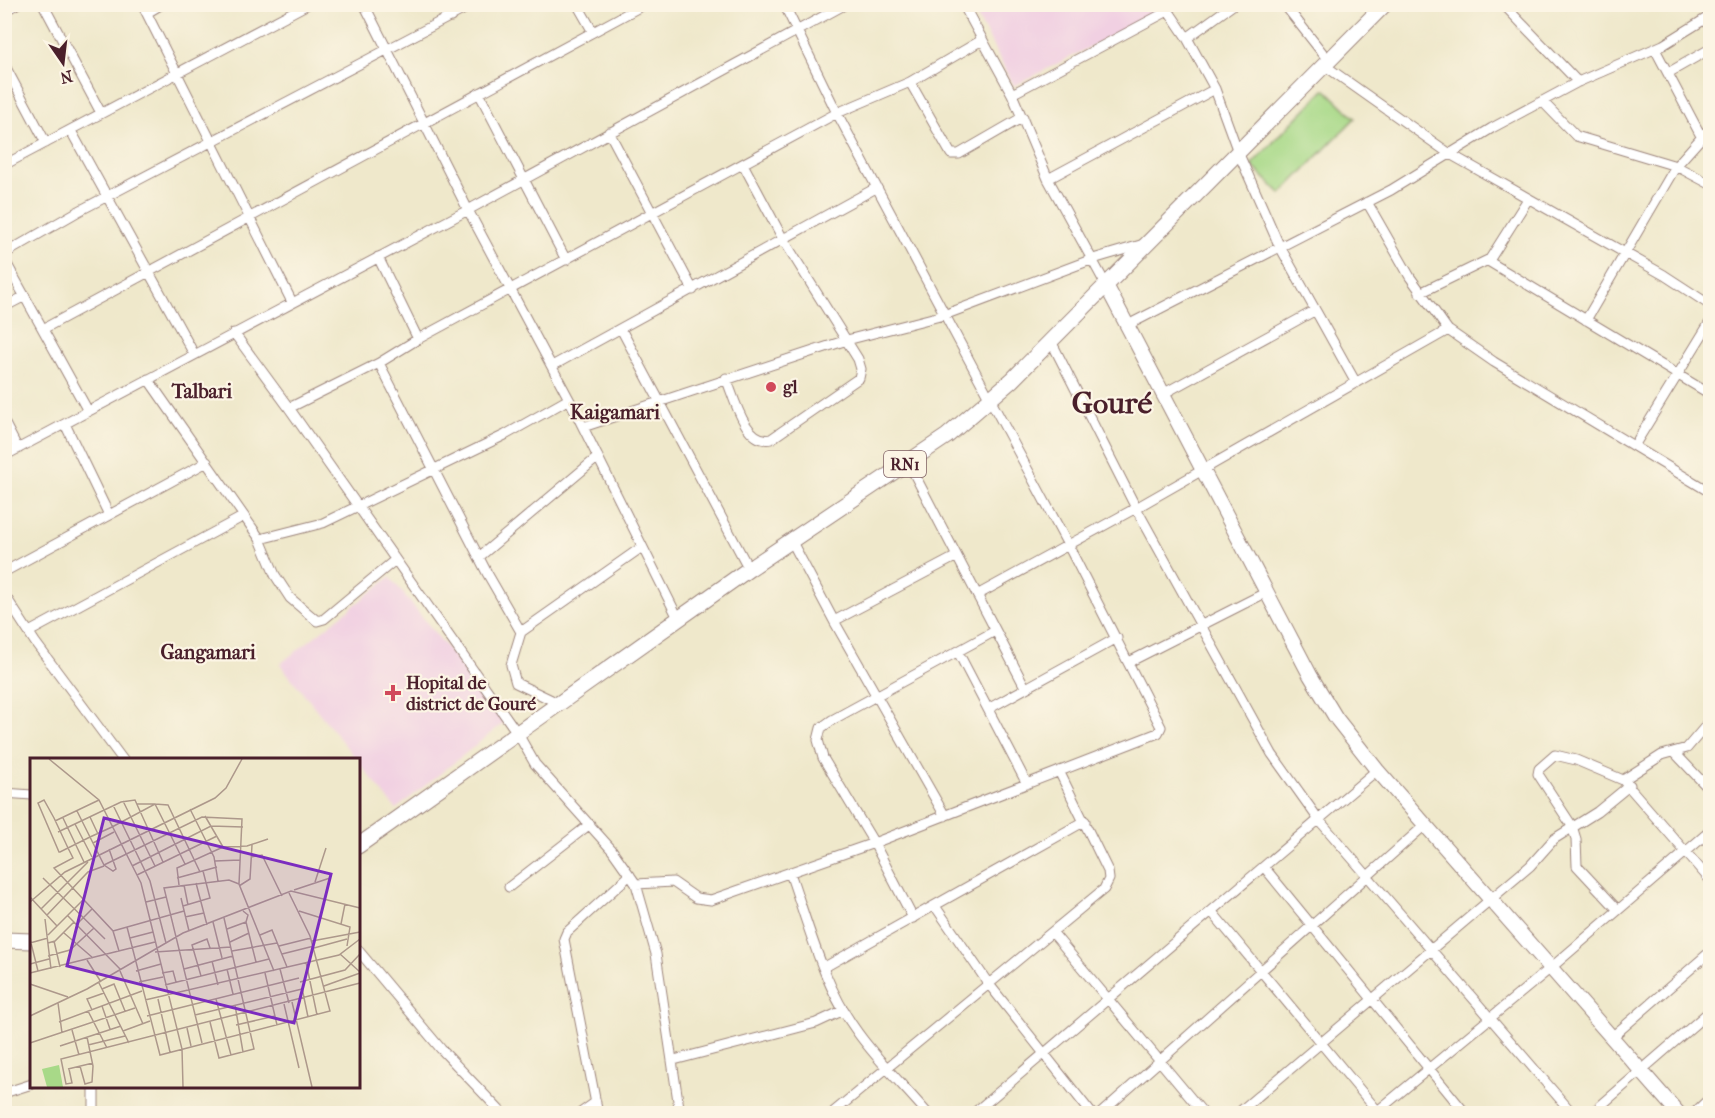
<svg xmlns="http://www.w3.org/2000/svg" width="1715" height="1118" font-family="'IM FELL French Canon',serif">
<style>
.built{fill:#f1d0e2}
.green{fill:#a8d988;stroke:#797c5a;stroke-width:1.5}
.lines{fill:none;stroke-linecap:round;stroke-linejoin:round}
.minor-casing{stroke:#9c847b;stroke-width:11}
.secondary-casing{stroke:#9c847b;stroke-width:16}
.trunk-casing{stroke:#9c847b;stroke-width:17}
.minor{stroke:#fff;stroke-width:9}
.secondary{stroke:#fff;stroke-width:14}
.trunk{stroke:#fff;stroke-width:15}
.poi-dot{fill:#d1495b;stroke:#fcf5e5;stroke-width:2}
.labels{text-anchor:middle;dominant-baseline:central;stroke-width:4.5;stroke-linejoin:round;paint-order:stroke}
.shield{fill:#fcf5e5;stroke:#7f5f63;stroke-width:1.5}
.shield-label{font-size:16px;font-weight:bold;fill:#4a1f2b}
.poi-label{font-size:18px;font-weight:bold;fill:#4a1f2b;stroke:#fcf5e5;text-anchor:start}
.neighbourhood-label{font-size:20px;font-weight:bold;fill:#4a1f2b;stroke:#fcf5e5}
.town-label{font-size:30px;font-weight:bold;fill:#4a1f2b;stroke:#fcf5e5}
.inset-road{fill:none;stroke:#ad988b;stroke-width:1.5}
.view{fill:#7b2cbf;fill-opacity:0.15;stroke:#7b2cbf;stroke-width:3}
.inset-edge{fill:none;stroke:#4a1f2b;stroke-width:3}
</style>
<rect width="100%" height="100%" fill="#fcf5e5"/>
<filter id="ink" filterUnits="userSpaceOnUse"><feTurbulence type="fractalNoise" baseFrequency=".0167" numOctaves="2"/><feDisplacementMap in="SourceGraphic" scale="12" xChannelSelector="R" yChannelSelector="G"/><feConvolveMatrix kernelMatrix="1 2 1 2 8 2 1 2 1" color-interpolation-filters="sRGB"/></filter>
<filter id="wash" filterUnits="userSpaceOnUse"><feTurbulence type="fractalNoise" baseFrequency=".008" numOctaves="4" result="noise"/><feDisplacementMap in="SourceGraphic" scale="24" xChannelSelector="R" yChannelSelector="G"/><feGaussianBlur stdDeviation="1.35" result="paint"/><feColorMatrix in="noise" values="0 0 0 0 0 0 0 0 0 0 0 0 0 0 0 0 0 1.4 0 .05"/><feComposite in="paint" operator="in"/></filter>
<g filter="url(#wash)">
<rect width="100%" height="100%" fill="#efe8cb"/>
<path class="built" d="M1154,4L1158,12L1014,86L971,5Z
M390,577L506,721L396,809L280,664Z"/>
<path class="green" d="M1325,89L1355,118L1281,194L1251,165Z"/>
</g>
<g filter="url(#ink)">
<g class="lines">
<g class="minor-casing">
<path id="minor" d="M43,4L101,113
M142,4L292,302
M364,4L468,210L569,399L678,618
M447,4L451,17
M577,4L593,32
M963,4L1012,94L1048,179L1106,285
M1164,4L1187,38L1215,89L1238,152L1279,245L1356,383
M1284,4L1328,60
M1503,4L1578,82
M4,11L17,4
M147,13L162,4
M1187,38L1234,4
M1655,49L1702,138
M4,64L46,143
M1324,65L1450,154L1664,275L1710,305
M1668,73L1710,49
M910,82L951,154H959L1023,117
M479,93L566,260
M1012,94L1168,11
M1543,102L1576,136L1676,166L1710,184
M71,131L194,354
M609,132L693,290
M4,165L308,4
M1048,179L1215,89
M1367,202L1410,277L1448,330L1494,362L1710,492
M4,254L77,212L474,4
M378,257L418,339
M4,259L88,411
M1488,261L1710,394
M1420,293L1490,259L1528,199
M4,307L25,296
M1586,320L1676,166L1710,128
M1126,326L1391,190L1492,128L1578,82L1663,45L1710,16
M43,329L645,4
M621,329L749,569
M234,333L289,408L518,734L535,764L612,850L636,884L656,954L680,1114
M1051,341L1136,508L1272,754L1319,820L1573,1114
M379,363L487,573L521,632L511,665L516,683L560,704
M552,366L876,188
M726,378C734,397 745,445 771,439L859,378L861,369L858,359L783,239L743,164
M148,379L260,539L275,575L290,598L317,621L324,619L395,560
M1161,395L1314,311
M289,408L379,363L418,339L837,113L910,82L982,40
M4,422L18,449
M65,424L109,515
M583,427L847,340L944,315L1093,259L1144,244
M1634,446L1710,322
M4,456L468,210L846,4
M908,462L1025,687
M260,539L323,523L505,435L569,399
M791,540L834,621L945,816
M479,557L598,457
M4,572L207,462
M4,594L35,642L123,760
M977,595L1136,508L1448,330
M834,621L957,556
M29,632L244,516
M521,632L642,547
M958,652L1027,784
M1129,662L1265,593
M988,709L1117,638
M1674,752L1710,790
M1623,780L1662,755L1687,748L1710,721
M4,793L32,795
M1264,867L1466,1114
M790,873C809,927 824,987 858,1033C879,1062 905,1087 928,1114
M636,884L673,882L696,898L711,900L874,843L1158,733L1161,727L1068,545L837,113L784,4
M509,887L590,824
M935,906L988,983L1092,1114
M1618,910L1577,866L1576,839L1572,826L1538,774L1539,769L1555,755L1576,760L1623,780L1710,880
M1212,912L1380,1114
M913,918L874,843L823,758L818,740L821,728L832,720L995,631
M1052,932L1204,1114
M358,950L441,1049L503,1114
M823,968L1085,821
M1612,1037L1710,952
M674,1060L816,1023L844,1010
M4,1093L32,1084
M94,1114V1086
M579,1114L596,1102
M598,1114L564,939L567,932L630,875
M831,1114L1104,889L1109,879L1108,871L1059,771
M973,1114L1377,770
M1100,1114L1425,825
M1237,1114L1530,866L1554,839L1597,812L1630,785
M1374,1114L1552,967L1710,831
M1591,1114L1710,1011
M1693,1114L1710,1098"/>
</g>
<g class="secondary-casing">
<path id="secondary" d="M1106,285L1310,675L1336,718L1377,770L1679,1114"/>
</g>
<g class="trunk-casing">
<path id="trunk" d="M358,846L749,569L947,436L1012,380L1385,4
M4,940L32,941"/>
</g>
<use href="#minor" class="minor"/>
<use href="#secondary" class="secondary"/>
<use href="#trunk" class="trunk"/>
</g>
</g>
<g class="poi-dot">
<circle cx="771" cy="387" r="6"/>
<path d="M390 684h6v6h6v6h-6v6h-6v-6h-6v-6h6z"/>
</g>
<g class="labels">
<rect class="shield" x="884" y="451" width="42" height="26" rx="4.5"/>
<g class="shield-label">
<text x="905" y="464">RN1</text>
</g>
<g class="poi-label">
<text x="783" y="387">gl</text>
<text x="406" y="683">Hopital de<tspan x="406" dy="21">district de Gouré</tspan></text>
</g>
<g class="neighbourhood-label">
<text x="202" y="391">Talbari</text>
<text x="615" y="412">Kaigamari</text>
<text x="208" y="652">Gangamari</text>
</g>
<g class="town-label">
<text x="1112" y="403">Gouré</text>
</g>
</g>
<g transform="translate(30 758)">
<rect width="330" height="330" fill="#efe8cb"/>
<path d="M29,307L33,329H17L12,311Z" fill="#a8d988"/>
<path class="inset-road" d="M19,1L69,42L111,125L127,190M93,43L125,108M107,46H125L155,106M83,47L120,123L136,185M160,51L184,99L188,123M47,53L74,107L83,113L86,111L79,91M175,58L193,89M60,59L68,76M33,60L54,104M25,63L69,42M45,66L62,99M28,74L91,44L105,42L133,104M63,85L84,74M221,99L232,97L252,138M185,103L210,102M74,107L172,59L212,61L209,126L244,213M102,108L181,68L213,69M107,117L187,78M13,120L75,181M147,120L187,109M285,124L296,90M166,125L177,167M149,127L147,110L193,89L217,88L238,81M154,127L158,147M209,128L220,121L222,87M264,132L300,120M0,139L27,168M151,140L159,173M0,144L35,114L185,40L196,30L212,1M116,144L136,139M153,148L180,140L173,113M11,151L58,104M213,153L218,157L216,164L226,204M269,153L320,169L317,188M17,157L58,114L74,108M38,158L91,212M155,159L174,155M15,161L21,211M183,164L192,200M311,166L315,146M46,167L62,151M97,169L130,297L300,253L280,178L259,135M197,171L216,164M83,173L154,153M34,175L63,200M18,177L53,142M230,177L242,172L257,209M100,180L123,174M0,181L8,213M24,183L30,209M282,183L330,174M200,184L219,175M0,185L18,180M18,185L25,183L44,164M249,188L281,180M127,190L152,291L153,329M284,190L317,181M89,193L83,173L24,110L43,100L38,90L24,60L14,42L8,45L29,94H30L60,79L82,69L125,46L138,47L170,114M202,193L247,185M125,194L201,189M252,196L284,188M310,196L330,214M18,198L40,192L64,170M57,202L71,224M182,203L188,227M276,204L287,257M0,206L19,201M154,211L203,198M197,211L203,236M250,211L259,245M90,213L113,266M106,213L131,206M0,215L125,184M132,215L143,213L146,224M235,215L247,267M171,218L162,187L177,181L180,190M109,224L133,219M270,224L315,212L330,196M69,225L99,285M0,226L38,239M135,227L239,201M294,228L330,215M272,230L278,259M72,231L84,226L95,253M128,241L140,294M186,241L201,297M115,242L309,197L330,181M262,244L282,329M28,245L32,275M254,246L269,310M205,247L213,294M72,248L80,271M62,252L57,241L74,235M58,253L77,290M165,257L272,231M0,258L57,231L153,175L261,133L330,150M117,258L269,220M29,264L112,233M180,264L189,300L224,291L194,160M206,267L245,258M157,270L161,288M42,272L49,297M93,273L120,263M0,285L105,250M172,285L134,130L199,122L209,126M58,287L95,278M30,288L91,268M50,308L55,326L62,324L63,308L57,279M38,311L63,305M39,311L42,325L36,326L31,301L330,225"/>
<path class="view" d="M74,60L301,116L264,265L37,208Z"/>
<rect width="330" height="330" class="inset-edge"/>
</g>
<rect width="1715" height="1118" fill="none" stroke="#fcf5e5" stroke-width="24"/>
<g transform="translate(63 63) rotate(166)" stroke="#fcf5e5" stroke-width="4.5" paint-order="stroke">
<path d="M0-4.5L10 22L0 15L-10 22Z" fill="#4a1f2b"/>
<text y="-9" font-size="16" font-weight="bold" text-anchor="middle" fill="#4a1f2b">N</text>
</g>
</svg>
